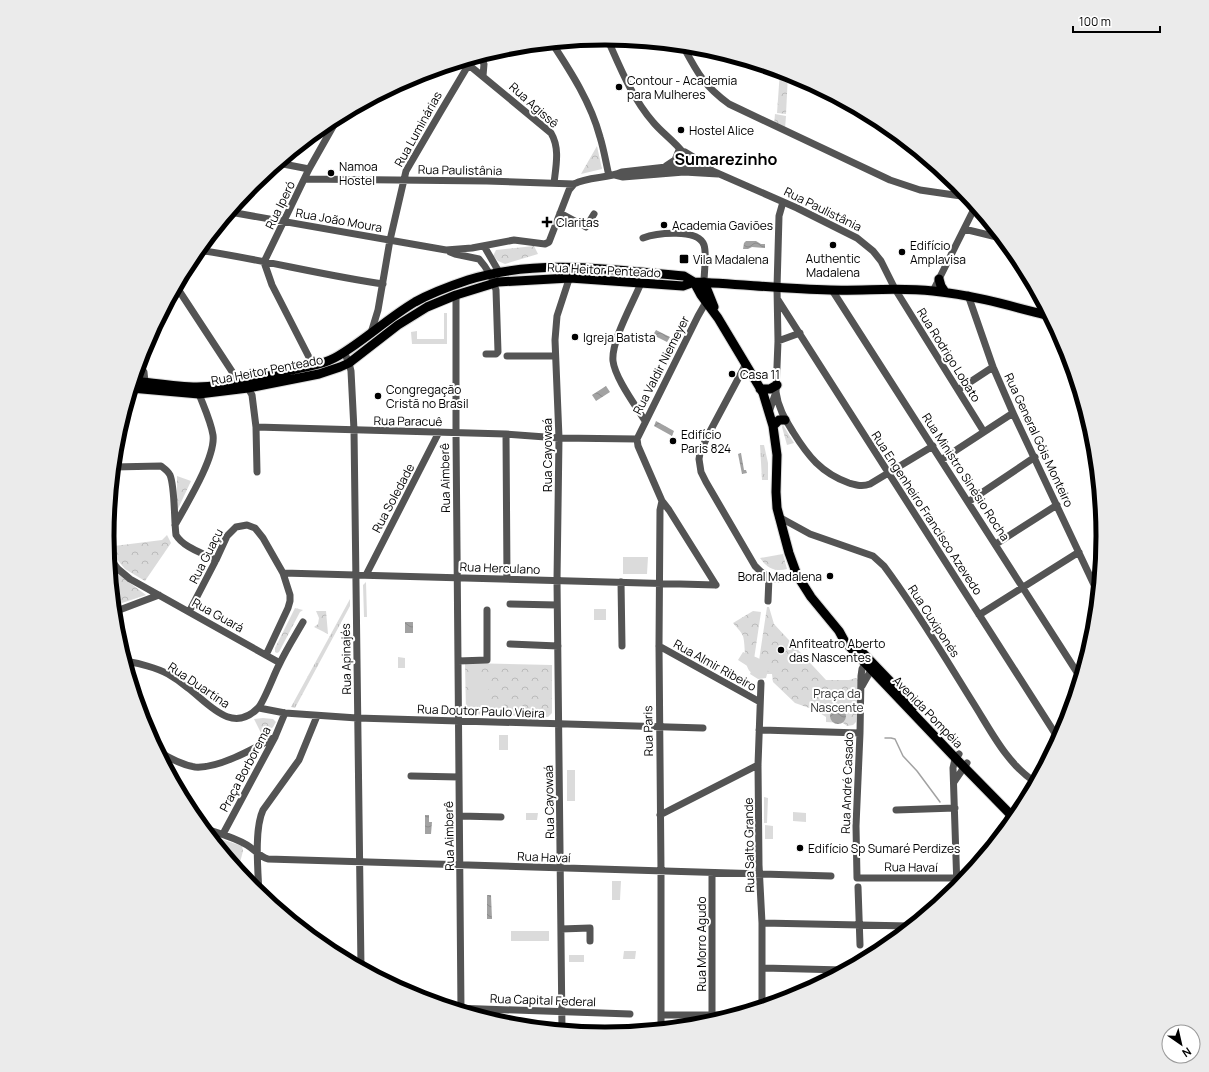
<svg xmlns="http://www.w3.org/2000/svg" width="1209" height="1072" font-family="Manrope,sans-serif">
<style>
.grass{fill:url(#grass-tufts)}
.forest{fill:url(#forest-crowns)}
.garden{fill:#dbdbdb}
.water{fill:url(#water-waves)}
.lines{fill:none;stroke-linecap:round;stroke-linejoin:round}
.stream{stroke:#a2a2a2;stroke-width:1.5}
.major-casing{stroke:#dbdbdb;stroke-width:11}
.minor{stroke:#545454;stroke-width:7}
.major{stroke:#000;stroke-width:9}
.poi-dot{fill:#000;stroke:#fff;stroke-width:1.5}
.labels{text-anchor:middle;dominant-baseline:central;stroke-width:4;stroke-linejoin:round;paint-order:stroke}
.poi-label{font-size:12px;fill:#000;stroke:#fff;text-anchor:start}
.street-label{font-size:12px;fill:#000;stroke:#fff}
.park-label{font-size:12px;fill:#323232;stroke:#fff}
.district-label{font-size:16px;font-weight:bold;fill:#000;stroke:#fff}
.rim{fill:none;stroke:#000;stroke-width:5}
</style>
<defs>
<pattern id="grass-tufts" width="24" height="20" patternUnits="userSpaceOnUse"><rect width="24" height="20" fill="#dbdbdb"/><path d="M3 7l-1-3M5 7V3M7 7l1-3M15 17l-1-3M17 17v-4M19 17l1-3" fill="none" stroke="#bababa"/></pattern>
<pattern id="forest-crowns" width="20" height="18" patternUnits="userSpaceOnUse"><rect width="20" height="18" fill="#dbdbdb"/><path d="M2 6a3 3 0 1 1 6 0M12 15a3 3 0 1 1 6 0" fill="none" stroke="#bababa"/></pattern>
<pattern id="water-waves" width="16" height="10" patternUnits="userSpaceOnUse"><rect width="16" height="10" fill="#a2a2a2"/><path d="M0 5q4-4 8 0t8 0" fill="none" stroke="#8a8a8a"/></pattern>
</defs>
<rect width="100%" height="100%" fill="#fff"/>
<path class="grass" d="M760,445H764L768,463V480H762Z
M350,599V606L295,708L291,707Z"/>
<path class="forest" d="M780,71L788,74L786,114L777,113Z
M775,114L786,116L785,129L774,125Z
M597,146L602,169L581,174Z
M534,246L538,254L505,264L498,261L493,256L496,250Z
M783,425L794,443L787,445L782,427Z
M177,476L191,481L177,511Z
M167,535L171,543L145,581L125,569L115,557L114,546L162,540Z
M783,554L787,569C775,572 767,568 760,558Z
M110,568L146,595L113,606Z
M767,607H769L774,624L826,680H849L856,678L858,680L856,722L853,725L847,726L843,723L826,722V717L815,710L795,703L773,682L772,674H757Z
M295,608L303,610L300,612L279,652L277,653L275,652V648Z
M316,611H326L328,634L314,627L318,624L319,618Z
M753,611L761,612L752,673C743,668 746,646 743,636C741,631 736,627 733,623Z
M465,663L552,665V713L548,717L466,714Z
M263,718L273,719L276,722L273,727L263,737L254,719Z
M209,835L242,846L243,851L238,870Z"/>
<path class="garden" d="M444,313H447V344H412L411,332L417,331V339H444Z
M623,557H648L647,574H623Z
M366,582L367,617H364L363,585Z
M594,609H606V620H594Z
M743,652L758,658L769,666L766,678L758,679L750,674L752,669L738,660Z
M398,657L405,658V668H398Z
M470,676L488,677V706H470Z
M499,735H508V750H499Z
M567,770H575V801H567Z
M764,797L768,798L767,823H764Z
M793,812L806,813V822L793,821Z
M526,813H538L537,820H526Z
M765,825L773,826V839H765Z
M612,881H621L620,900H612Z
M511,931H549V941H511Z
M624,951H636L635,959H623Z
M569,955H584V962H569Z"/>
<path class="water" d="M746,241H756L761,244H765V248L752,247L748,249H743L744,243Z
M656,330L670,337L667,342L653,335Z
M606,386L610,392L596,401L592,395Z
M656,421L674,431L672,436L654,426Z
M741,453L744,470H746L747,473L742,474L738,454Z
M405,622H413V633H405Z
M830 716a8 8 0 1 1 16 0a8 8 0 1 1-16 0Z
M425,815H429V822H432L431,834H425Z
M487,895H491L492,919H487Z"/>
<g class="lines">
<path class="stream" d="M840,708V705
M885,738H891L895,739L903,756L917,771L940,802"/>
<g class="major-casing">
<path id="major" d="M939,279L941,286L945,292
M694,282L701,295L718,318L763,393L773,426L777,455L776,492L777,508L789,553L797,575L811,597L839,631L845,642L964,767L1014,818
M704,282L714,307
M134,381C154,383 176,387 197,387C229,386 261,378 292,370C307,367 325,364 338,356C365,340 388,318 415,302C431,293 450,286 468,280C538,258 612,270 684,276L694,282
M131,388L199,394L248,388L319,374L340,367L349,363L398,325L427,307L456,295L498,282L570,278L683,286L694,282C740,284 785,289 830,290C865,291 899,287 933,291C973,295 1011,306 1049,316
M760,389H770L777,385
M773,426L779,420H785
M862,652L914,706"/>
</g>
<path class="minor" d="M607,38C620,67 632,98 653,122C666,138 689,150 691,172
M552,43C571,72 591,103 600,137C604,150 606,163 609,176
M683,46C697,72 704,86 729,104L890,180L920,190L968,197
M479,56L484,64L483,76
M464,61L551,133C560,148 556,166 554,183
M685,152L710,167
M278,163L309,169
M666,166L675,160L679,150
M615,175L623,177L684,172L718,174
M305,179L487,181L574,184C589,176 607,179 622,172L684,165L696,166L708,169L797,208L857,238L873,251L881,261L895,289L984,432
M230,212L446,250L472,248L514,240L545,244L549,242L569,190L574,184
M560,213L586,227L594,214
M964,229L1001,238
M643,238C656,233 698,228 704,245C707,254 704,272 704,282
M484,246L499,272
M198,250C260,259 321,275 383,284
M450,252L455,254L479,259C487,268 493,278 496,290L498,352L496,354H486
M264,262L309,169L339,116
M264,262L272,285L313,365
M641,283C633,303 611,341 613,361C615,378 636,406 645,421
M176,286L235,376L248,388L252,395L256,427L257,472
M832,290L1080,677
M933,291L975,207
M456,295V433L461,1010
M968,295L993,367L1013,413L1097,591
M778,300L1058,738
M371,333L378,310L390,240L406,171L441,111L469,64L471,59
M778,341L800,333
M344,352L349,363L351,371L354,430L361,968
M507,356H555
M746,364L707,437L700,453L699,459L701,472L706,482L755,566C769,581 779,582 797,575
M139,365L144,372L145,382
M958,390L993,367
M776,392C778,408 785,419 793,432C808,456 821,473 849,483C856,485 862,487 870,484L933,446
M769,412L776,392L778,341L777,288L779,216L783,202
M256,427L506,434L559,438L637,439
M506,434L507,578
M941,460L1013,413
M113,467L161,466C165,469 168,471 170,475C175,487 174,520 176,535C184,548 203,553 216,560
M662,501L669,510L716,585
M968,502L1035,457
M779,517L810,534L873,556L884,566C916,609 944,656 972,701C990,729 1006,763 1035,782
M108,523V551
M175,525C186,505 216,457 213,435C211,422 204,407 199,394
M996,544L1057,505
M109,557L118,569L130,579L280,663
M283,573L716,585
M366,575L439,432
M621,582L622,646
M768,601L769,577
M510,604L557,605
M114,612L159,595
M189,612L216,560L227,536L236,527L247,525L255,528L263,538L283,573L290,595V601L288,608L266,655
M979,615L1079,552
M510,644L558,646
M659,646L760,702
M867,660L862,669L861,676L860,733L856,826L857,878H965
M125,661C138,663 157,668 168,674C175,678 182,683 188,688C208,703 232,735 258,708C264,702 274,674 279,665C286,650 295,636 303,622
M458,661L487,660V610
M761,683L758,765L759,865L762,923V1006
M862,686L874,665
M259,708L285,713L357,718L703,728
M759,730L860,733
M158,751C169,758 182,765 195,767C218,769 255,748 275,737
M411,776L459,777
M954,782L967,763
M896,810L955,808
M660,815L758,765
M460,816L501,817
M203,828C218,833 234,837 247,845C255,850 259,856 268,859L831,876
M223,834L275,737L285,713
M712,873V1015
M858,887L860,945
M957,888L953,768L955,759L959,754
M259,893C258,871 254,829 263,810L299,760L317,716
M762,923L910,926
M561,929L590,928V941
M763,968L844,970
M455,1008L630,1014
M661,1015H731
M661,1028V871L659,646L660,510L662,501L638,446L637,439L698,316L706,302
M562,1030L557,580L559,438L555,340L557,316L573,267"/>
<use href="#major" class="major"/>
</g>
<g class="poi-dot">
<circle cx="619" cy="87" r="4"/>
<circle cx="681" cy="130" r="4"/>
<circle cx="331" cy="173" r="4"/>
<path d="M545 216h4v4h4v4h-4v4h-4v-4h-4v-4h4z"/>
<circle cx="664" cy="225" r="4"/>
<circle cx="833" cy="245" r="4"/>
<circle cx="902" cy="252" r="4"/>
<rect x="679" y="254" width="10" height="10" rx="2"/>
<circle cx="575" cy="337" r="4"/>
<circle cx="732" cy="374" r="4"/>
<circle cx="378" cy="396" r="4"/>
<circle cx="673" cy="441" r="4"/>
<circle cx="830" cy="576" r="4"/>
<circle cx="781" cy="650" r="4"/>
<circle cx="800" cy="848" r="4"/>
</g>
<g class="labels">
<g class="poi-label">
<text x="627" y="80">Contour - Academia<tspan x="627" dy="14">para Mulheres</tspan></text>
<text x="689" y="130">Hostel Alice</text>
<text x="339" y="166">Namoa<tspan x="339" dy="14">Hostel</tspan></text>
<text x="556" y="222">Claritas</text>
<text x="672" y="225">Academia Gaviões</text>
<text x="910" y="245">Edifício<tspan x="910" dy="14">Amplavisa</tspan></text>
<text x="833" y="258" text-anchor="middle">Authentic<tspan x="833" dy="14">Madalena</tspan></text>
<text x="693" y="259">Vila Madalena</text>
<text x="583" y="337">Igreja Batista</text>
<text x="740" y="374">Casa 11</text>
<text x="386" y="389">Congregação<tspan x="386" dy="14">Cristã no Brasil</tspan></text>
<text x="681" y="434">Edifício<tspan x="681" dy="14">Paris 824</tspan></text>
<text x="822" y="576" text-anchor="end">Boral Madalena</text>
<text x="789" y="643">Anfiteatro Aberto<tspan x="789" dy="14">das Nascentes</tspan></text>
<text x="808" y="848">Edifício Sp Sumaré Perdizes</text>
</g>
<g class="street-label">
<text transform="translate(534 105) rotate(42)">Rua Agissê</text>
<text transform="translate(418 129) rotate(-61)">Rua Luminárias</text>
<text transform="translate(460 170) rotate(1)">Rua Paulistânia</text>
<text transform="translate(280 205) rotate(-64)">Rua Iperó</text>
<text transform="translate(823 209) rotate(26)">Rua Paulistânia</text>
<text transform="translate(339 220) rotate(10)">Rua João Moura</text>
<text transform="translate(604 270) rotate(3)">Rua Heitor Penteado</text>
<text transform="translate(949 355) rotate(58)">Rua Rodrigo Lobato</text>
<text transform="translate(661 365) rotate(-63)">Rua Valdir Niemeyer</text>
<text transform="translate(267 370) rotate(-11)">Rua Heitor Penteado</text>
<text transform="translate(408 421) rotate(1)">Rua Paracuê</text>
<text transform="translate(1039 440) rotate(65)">Rua General Góis Monteiro</text>
<text transform="translate(547 455) rotate(-90)">Rua Cayowaá</text>
<text transform="translate(966 477) rotate(57)">Rua Ministro Sinésio Rocha</text>
<text transform="translate(445 478) rotate(-91)">Rua Aimberê</text>
<text transform="translate(393 498) rotate(-62)">Rua Soledade</text>
<text transform="translate(927 513) rotate(57)">Rua Engenheiro Francisco Azevedo</text>
<text transform="translate(206 556) rotate(-63)">Rua Guaçu</text>
<text transform="translate(500 568) rotate(2)">Rua Herculano</text>
<text transform="translate(218 615) rotate(29)">Rua Guará</text>
<text transform="translate(934 621) rotate(57)">Rua Cuxiponés</text>
<text transform="translate(346 659) rotate(-91)">Rua Apinajés</text>
<text transform="translate(715 665) rotate(29)">Rua Almir Ribeiro</text>
<text transform="translate(199 685) rotate(34)">Rua Duartina</text>
<text transform="translate(481 711) rotate(2)">Rua Doutor Paulo Vieira</text>
<text transform="translate(928 712) rotate(46)">Avenida Pompéia</text>
<text transform="translate(648 731) rotate(-91)">Rua Paris</text>
<text transform="translate(245 769) rotate(-62)">Praça Borborema</text>
<text transform="translate(847 783) rotate(-88)">Rua André Casado</text>
<text transform="translate(549 802) rotate(-91)">Rua Cayowaá</text>
<text transform="translate(449 836) rotate(-91)">Rua Aimberê</text>
<text transform="translate(749 845) rotate(-91)">Rua Salto Grande</text>
<text transform="translate(544 857) rotate(2)">Rua Havaí</text>
<text transform="translate(911 867) rotate(1)">Rua Havaí</text>
<text transform="translate(701 944) rotate(-90)">Rua Morro Agudo</text>
<text transform="translate(543 1000) rotate(2)">Rua Capital Federal</text>
</g>
<g class="park-label">
<text x="837" y="693">Praça da<tspan x="837" dy="14">Nascente</tspan></text>
</g>
<g class="district-label">
<text x="726" y="159">Sumarezinho</text>
</g>
</g>
<path d="M0 0H1209V1072H0ZM114 536a491 491 0 1 1 982 0a491 491 0 1 1-982 0Z" fill="#ebebeb" fill-rule="evenodd"/>
<path class="rim" d="M114 536a491 491 0 1 1 982 0a491 491 0 1 1-982 0Z"/>
<g transform="translate(1181 1044) rotate(146)"><circle r="19" fill="#ffffff" stroke="#999999"/>
<path d="M0-3L7 15L0 10L-7 15Z" fill="#000000"/>
<text y="-6" font-size="11" font-weight="bold" text-anchor="middle" fill="#000000">N</text>
</g>
<path d="M1073 26v6h87v-6" fill="none" stroke="#000000" stroke-width="2"/>
<text x="1079" y="26" font-size="12" fill="#000000" stroke="#ffffff" stroke-width="3" paint-order="stroke">100 m</text>
</svg>
